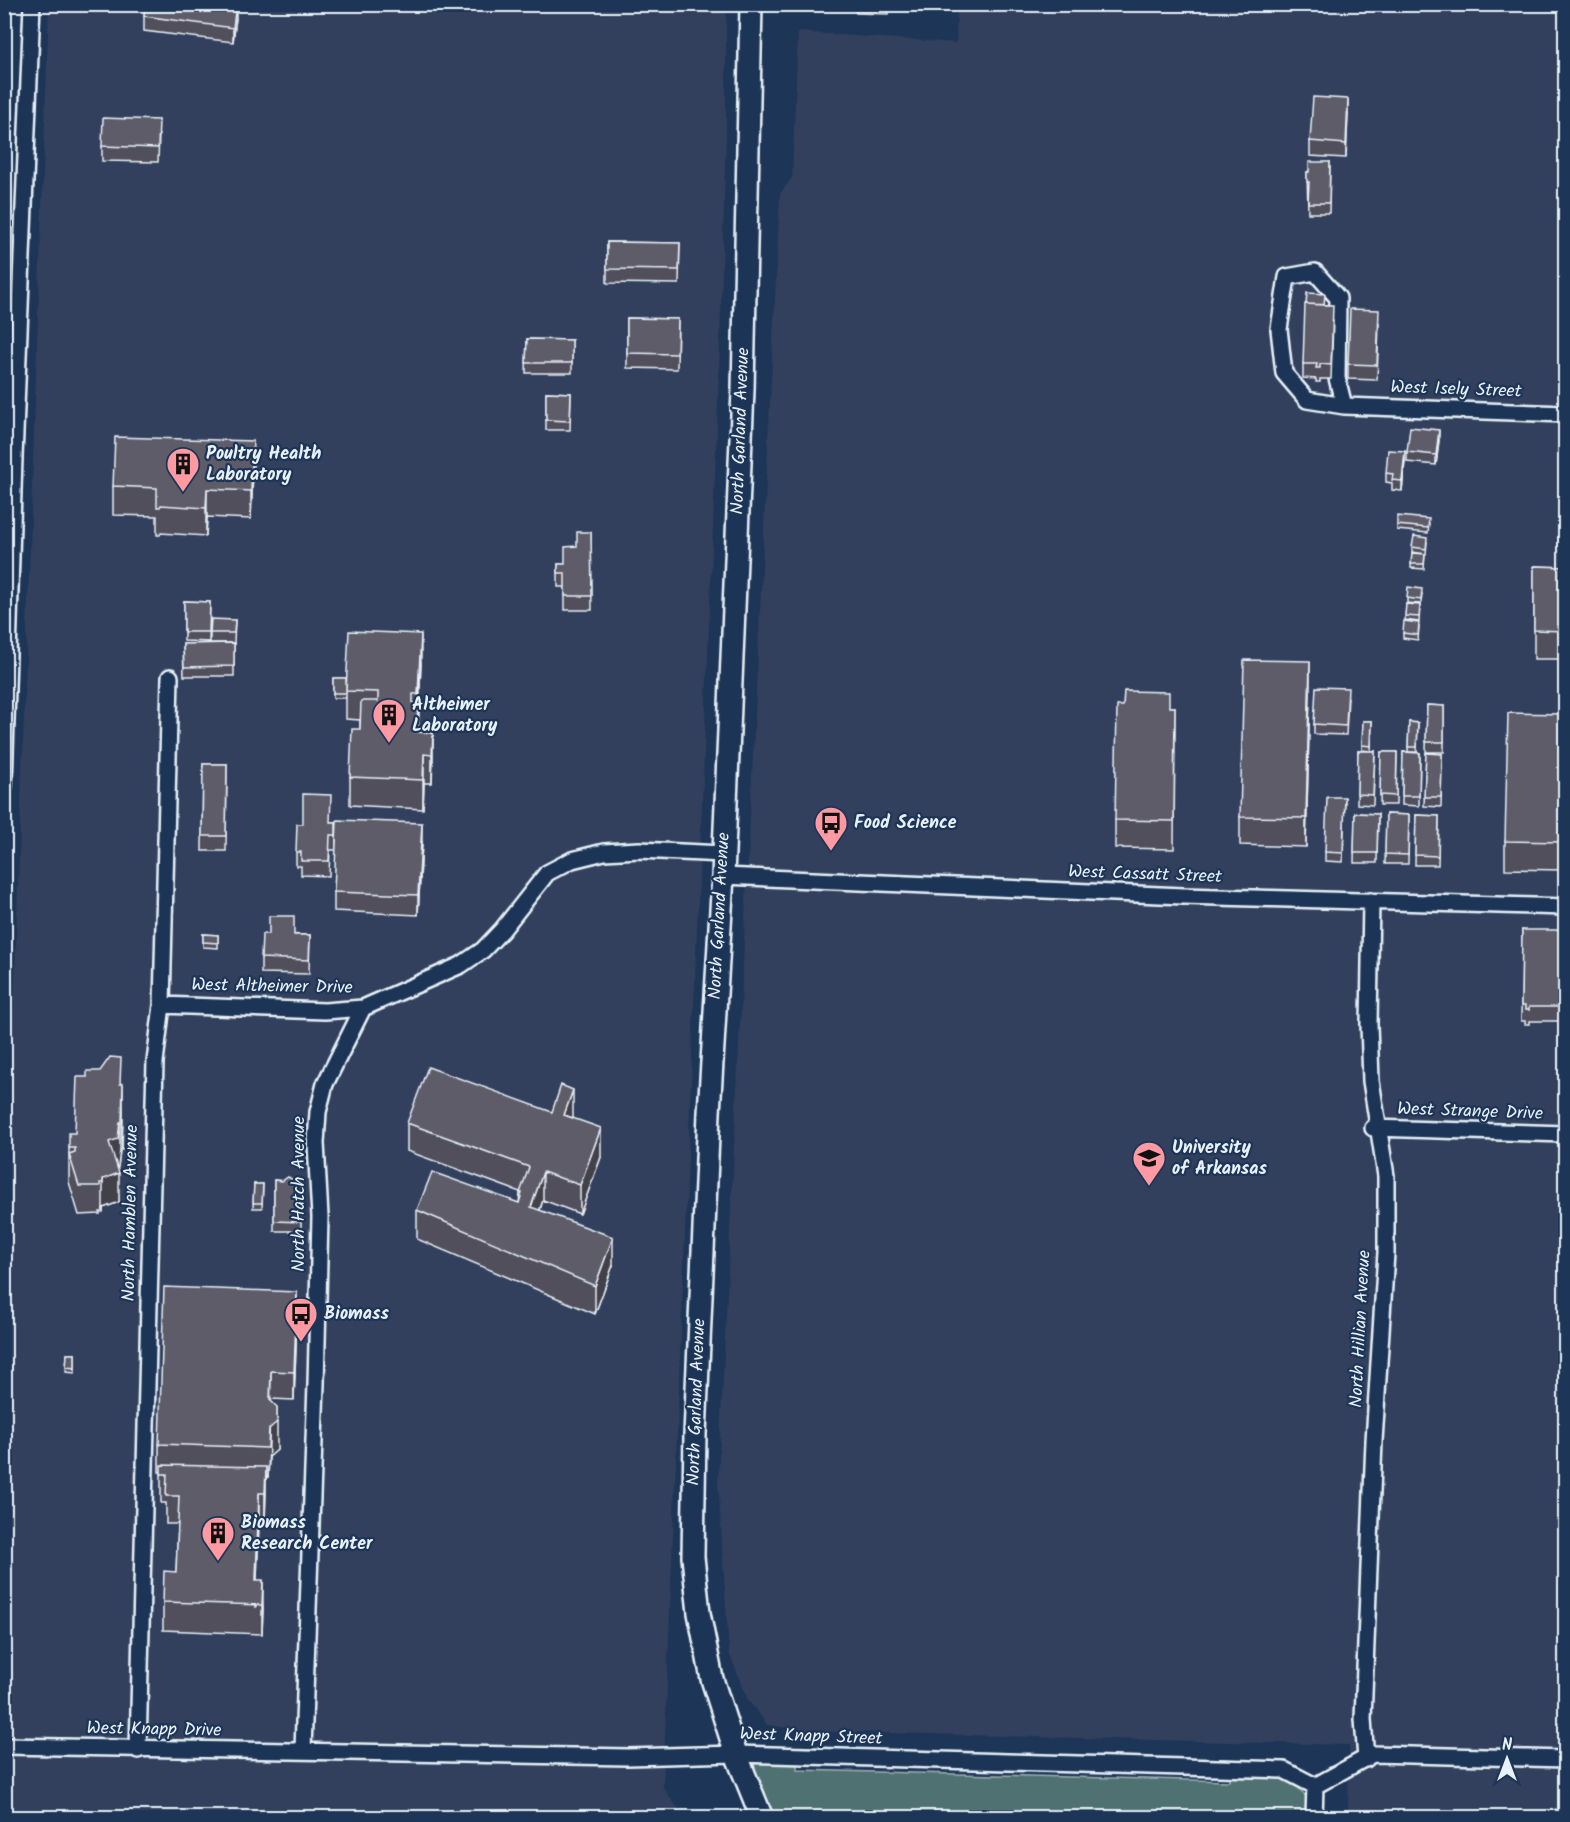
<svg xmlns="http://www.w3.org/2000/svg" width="1570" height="1822" font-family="Kalam,sans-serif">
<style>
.built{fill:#30415d}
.green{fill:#4f7171;stroke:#9cb1b4;stroke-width:1.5}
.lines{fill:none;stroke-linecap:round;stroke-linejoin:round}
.street-casing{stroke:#e8f1f8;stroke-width:20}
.secondary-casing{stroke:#e8f1f8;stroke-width:26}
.street{stroke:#1d3557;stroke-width:15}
.secondary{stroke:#1d3557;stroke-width:21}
.wall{fill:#514f5b;stroke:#e8f1f8;stroke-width:1.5}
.shaded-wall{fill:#42404a;stroke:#e8f1f8;stroke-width:1.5}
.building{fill:#5e5c6a;stroke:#e8f1f8;stroke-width:1.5}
.labels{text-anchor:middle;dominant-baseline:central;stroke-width:4.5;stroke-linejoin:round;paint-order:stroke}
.street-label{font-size:18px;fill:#e8f1f8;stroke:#1d3557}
.poi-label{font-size:18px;font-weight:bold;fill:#e8f1f8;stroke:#1d3557;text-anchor:start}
</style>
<rect width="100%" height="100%" fill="#1d3557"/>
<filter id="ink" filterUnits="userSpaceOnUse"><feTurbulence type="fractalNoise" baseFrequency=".0167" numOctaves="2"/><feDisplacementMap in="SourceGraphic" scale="12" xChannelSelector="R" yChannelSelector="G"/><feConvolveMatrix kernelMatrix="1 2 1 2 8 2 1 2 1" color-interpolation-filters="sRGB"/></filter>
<g filter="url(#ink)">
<path class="built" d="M957,4L1565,5V1817H1348L1349,1745L811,1731L767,1725L748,1700L729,1653L718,1480L780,194L792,178L798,32L956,43Z
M49,5H726V133L719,376L663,1787L684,1817H4L5,1254Z"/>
<path class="green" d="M758,1760L797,1761V1770L1229,1781L1230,1774C1267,1777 1306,1771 1312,1817H774L753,1772V1767Z"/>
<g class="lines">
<g class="street-casing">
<path id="street" d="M1344,406L1337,378L1338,298L1315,272L1287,277L1279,329L1284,373L1307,400L1344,406L1566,414
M4,787L14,458L32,4
M723,876L1183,896L1566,907
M162,1005L325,1011L363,1008L461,965L483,950L502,930L547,873L572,860L604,852L639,850L723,854
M1373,1128L1566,1134
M4,1746L628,1757L736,1754L1284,1770L1315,1786
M138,1750L155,1062L162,1005L170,677
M303,1750L316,1384L320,1217L316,1143L318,1112L325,1084L363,1008
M1366,1759L1363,1719L1374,1441L1386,1253V1176L1371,1081L1369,1024L1371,901
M1315,1786L1373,1754L1566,1759
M1314,1818L1315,1786"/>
</g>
<g class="secondary-casing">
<path id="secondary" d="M751,4L743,390L723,876L709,1113L695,1435L693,1557L699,1613L712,1679L736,1754L762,1818"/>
</g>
<use href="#street" class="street"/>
<use href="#secondary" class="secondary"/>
</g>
<path class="wall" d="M856,4H888V14L856,13Z
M144,16L236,18L233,42L144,31Z
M1348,113L1346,158L1310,156V141Z
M159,135L158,162L102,161V146Z
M1330,162L1329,213H1308L1307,172Z
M607,242L680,243L679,284L607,283Z
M1324,305L1333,320L1331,379H1320V382H1316V379L1303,378V364Z
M627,318L678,319L677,369L627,368Z
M1379,324L1377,380L1348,379V364Z
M527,339L572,340V373H526Z
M546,392L571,393L570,430H546Z
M1439,440L1436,465L1407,462V452Z
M1405,461L1402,491L1392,490V483L1386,482V473Z
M253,469L251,519L207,517L206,536L161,533L160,535H157V516L113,515V486Z
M1429,524L1428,533L1397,530V525Z
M591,532L592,610H565V587H558V564H565L577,546Z
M1427,542L1426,554L1412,552V547Z
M1412,553L1425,554L1424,569L1411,568Z
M1534,566L1566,567V659H1534Z
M1422,594L1421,604L1407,603V598Z
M184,601L210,602L209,642L184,641Z
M1406,604L1420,605L1419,622L1405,620Z
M235,620L234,643H210V633Z
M1419,627L1418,640L1403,638V633Z
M234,643V676H184L183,644Z
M421,663L418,732L433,733L432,783H424L423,809L350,805V777L360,729V720L346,719V691Z
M333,678H346V698H333Z
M1310,690L1306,847L1240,845V817Z
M1348,698L1346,735L1314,734V724Z
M1427,705L1444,706V752H1426Z
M1169,707H1175L1174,849L1115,848V820Z
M1566,714L1565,870L1505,869V841Z
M1363,721H1372L1371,751L1362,750Z
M1409,722L1418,723L1417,752H1408Z
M1358,751H1375L1373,805L1357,804Z
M1381,752H1397L1396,805H1380Z
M1403,752L1420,753L1419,806L1402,805Z
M1426,753L1442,754L1441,807L1424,806Z
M203,764H227L226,851H202Z
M1345,797L1343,862L1325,861V852Z
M1355,813L1378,814L1377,863H1354Z
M1386,814L1409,815L1408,864H1385Z
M1416,815L1439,816L1438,865H1415Z
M331,822H336V850H330L329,876L301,875V866H296V852Z
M422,842L418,915L334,911V892Z
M1522,930L1561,945H1563V981H1560V982H1563V1018H1560V1021H1529V1024H1525V1021H1521Z
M203,934L218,935V948L203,947Z
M269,934L310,935L309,974L261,973V958Z
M121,1084L123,1112L122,1150H120L118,1167H117L119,1202L103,1208V1212H100V1214L79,1215L69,1182V1148L75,1133Z
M552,1112L573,1118L601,1157L580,1214L543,1200L540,1210L613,1265L595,1314L417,1239V1210L519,1203L520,1192L407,1151V1123Z
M274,1180L301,1182V1231H274Z
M254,1184H263L262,1208H253Z
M297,1320L294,1400L271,1399L277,1450L269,1457L268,1477L266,1476L265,1522L259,1521L257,1580L263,1608L262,1634L163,1630V1602L176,1572L178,1524H166V1503H161V1472H159V1444Z
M67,1354H75V1373L66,1372Z"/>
<path class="shaded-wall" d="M236,4V18L233,42V28Z
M1348,99V113L1346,158V144Z
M1439,430V440L1436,465V455Z
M253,441V469L251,519V491Z
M1405,451V461L1402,491V481Z
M207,489V517L206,536V508Z
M421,634V663L417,757V728Z
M1310,661V690L1306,847V818Z
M433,733V761L432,783V755Z
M424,754V783L423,809V780Z
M422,823V842L418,915V895Z
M123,1084V1112L122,1150V1122Z
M573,1090V1118L564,1115Z
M120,1122V1150L118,1167L109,1170V1142Z
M601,1128V1157L580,1214V1185Z
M543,1172V1200L531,1235V1207Z
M119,1173V1202L103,1208V1212V1179Z
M613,1237V1265L595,1314V1286Z
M297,1292V1320L294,1400V1372Z
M271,1371L270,1428L277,1407V1450L269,1457L268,1477Z
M266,1467V1495L265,1522V1493Z
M259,1493V1521L256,1608V1580Z
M263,1580V1608L262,1634V1605Z"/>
<path class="building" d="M145,4H236L233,28L144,16Z
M1313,97L1348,99L1346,144L1310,141Z
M103,118L159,120L158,148L102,146Z
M1309,162H1330L1329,203H1308L1309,182H1307V172H1309Z
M607,242L680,243L679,270L607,269Z
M1307,293L1325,294L1324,305L1306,304Z
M1305,304L1333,305L1331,365L1320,364V368H1316L1317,364H1303Z
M1350,309L1379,310L1377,365L1348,364Z
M627,318L678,319L677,354L627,353Z
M527,339L572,340V363H526Z
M546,392L571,393L570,421L546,420Z
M1410,427L1439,430L1436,455L1407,452Z
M115,437L253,441L251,491L207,489L206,508L161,505L160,507H157V488L113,486Z
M1388,450L1405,451L1402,481L1392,480L1393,474L1386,473Z
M1397,516L1429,519L1428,528L1397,525Z
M577,532H591L592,596H565V573H558V564H565V547L577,546Z
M1414,536L1427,538L1426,549L1412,547Z
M1412,553L1425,554L1424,564H1411Z
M1534,566L1566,567V631L1534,630Z
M1408,587L1422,589L1421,600L1407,598Z
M184,601L210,602L209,632H184Z
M1406,604L1420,605L1419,617L1405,616Z
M211,619L235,620L234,633H210Z
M1404,621L1419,623L1418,635L1403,633Z
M349,631L421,634L418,694H413V703L418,704L417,728H414V732L433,733L432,755L424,754L423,780L350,777L352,729H360L361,701H378V692L346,691Z
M234,643V666L184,667L183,644Z
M1244,660L1310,661L1306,818L1240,817Z
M333,678H346V693H333Z
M1316,687L1348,688L1346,726L1314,724Z
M1124,691L1169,692V707H1175L1174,821L1115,820L1117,706H1123Z
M1427,705L1444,706V742H1426Z
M1508,713L1566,714L1565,842L1505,841Z
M1363,721H1372L1371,746L1362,745Z
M1409,722L1418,723L1417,747H1408Z
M1358,751H1375L1373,795L1357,794Z
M1381,752H1397L1396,796L1380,795Z
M1403,752L1420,753L1419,796H1402Z
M1426,753L1442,754L1441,797H1424Z
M203,764H227L226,836H202Z
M303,794L331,795L330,822H336V835H330L329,861H301V852H296L297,824H303Z
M1327,797H1345L1343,853L1325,852Z
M1355,813L1378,814L1377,853H1354Z
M1386,814L1409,815L1408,855L1385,854Z
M1416,815L1439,816L1438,856L1415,855Z
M337,820L422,823L418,895L334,892Z
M269,916H294V935H310L309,960L261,958L262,934H269Z
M1522,930H1561V945H1563V948H1561V963H1563V966H1560V982H1563V986H1560V1000H1563V1004H1560V1007H1529V1010H1525V1006H1521Z
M203,934L218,935V943L203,942Z
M110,1057L121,1058L120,1084H123L122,1122H120L118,1139L109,1142L119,1173L103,1179V1183H100V1186H79L69,1154L75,1152V1148H69V1133H75L77,1077H87V1071H100Z
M428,1067L552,1112L561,1085L573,1090L564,1115L601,1128L580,1185L543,1172L531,1207L613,1237L595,1286L417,1210L432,1172L519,1203L522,1193H520L529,1167L407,1123Z
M288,1177L295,1181L301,1182V1222L274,1221V1180L282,1181Z
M254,1184H263L262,1203H253Z
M164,1287L297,1292L294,1372L271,1371L270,1400L277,1407V1422L269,1429L268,1448L159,1444Z
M67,1354H75V1368L66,1367Z
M161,1465L266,1467L265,1493H259L256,1580H263L262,1605L163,1602L164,1571L176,1572L179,1496H166L167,1474H161Z"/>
</g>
<defs>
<g id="building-pin" transform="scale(1.725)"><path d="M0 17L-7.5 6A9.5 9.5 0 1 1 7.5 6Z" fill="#ff9aa2" stroke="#1d3557"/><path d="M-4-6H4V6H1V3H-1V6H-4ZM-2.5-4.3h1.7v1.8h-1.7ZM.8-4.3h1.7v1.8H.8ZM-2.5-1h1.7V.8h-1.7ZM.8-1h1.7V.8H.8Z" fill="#111"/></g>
<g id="bus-pin" transform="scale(1.725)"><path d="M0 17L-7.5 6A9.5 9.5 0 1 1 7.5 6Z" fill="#ff9aa2" stroke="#1d3557"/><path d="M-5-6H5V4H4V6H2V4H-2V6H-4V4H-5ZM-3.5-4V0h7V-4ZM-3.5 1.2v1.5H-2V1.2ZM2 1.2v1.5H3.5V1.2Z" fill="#111"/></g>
<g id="university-pin" transform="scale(1.725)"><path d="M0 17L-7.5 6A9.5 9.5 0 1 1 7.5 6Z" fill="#ff9aa2" stroke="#1d3557"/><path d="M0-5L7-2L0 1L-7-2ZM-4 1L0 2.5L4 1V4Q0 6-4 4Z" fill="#111"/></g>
</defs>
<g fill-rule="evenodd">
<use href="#building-pin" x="183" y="464"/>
<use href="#building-pin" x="389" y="715"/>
<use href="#bus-pin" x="831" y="823"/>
<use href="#university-pin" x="1149" y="1158"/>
<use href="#bus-pin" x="301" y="1314"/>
<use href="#building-pin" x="218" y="1533"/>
</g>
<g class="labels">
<g class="street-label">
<text transform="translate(1456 390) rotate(2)">West Isely Street</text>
<text transform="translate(741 431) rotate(-88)">North Garland Avenue</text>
<text transform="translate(1145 875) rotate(2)">West Cassatt Street</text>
<text transform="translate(720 916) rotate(-87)">North Garland Avenue</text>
<text transform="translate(272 987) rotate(1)">West Altheimer Drive</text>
<text transform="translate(1470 1112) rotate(2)">West Strange Drive</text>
<text transform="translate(299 1194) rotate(-90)">North Hatch Avenue</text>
<text transform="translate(131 1213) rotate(-89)">North Hamblen Avenue</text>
<text transform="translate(1361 1329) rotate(-87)">North Hillian Avenue</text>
<text transform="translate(697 1402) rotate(-88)">North Garland Avenue</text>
<text transform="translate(154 1730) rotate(1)">West Knapp Drive</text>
<text transform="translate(811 1737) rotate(2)">West Knapp Street</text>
</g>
<g class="poi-label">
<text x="206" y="454">Poultry Health<tspan x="206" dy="21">Laboratory</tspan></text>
<text x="412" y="705">Altheimer<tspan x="412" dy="21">Laboratory</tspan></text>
<text x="854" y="823">Food Science</text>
<text x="1172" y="1148">University<tspan x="1172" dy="21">of Arkansas</tspan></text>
<text x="324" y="1314">Biomass</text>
<text x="241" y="1523">Biomass<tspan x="241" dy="21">Research Center</tspan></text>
</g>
</g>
<rect width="1570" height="1822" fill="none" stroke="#1d3557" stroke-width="24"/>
<rect x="12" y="12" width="1546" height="1798" fill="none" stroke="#e8f1f8" stroke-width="2" filter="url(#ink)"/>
<g transform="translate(1507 1759)" stroke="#1d3557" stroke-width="4.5" paint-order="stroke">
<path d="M0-4.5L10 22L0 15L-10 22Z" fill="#e8f1f8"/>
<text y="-9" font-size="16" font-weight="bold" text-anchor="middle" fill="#e8f1f8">N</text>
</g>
</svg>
